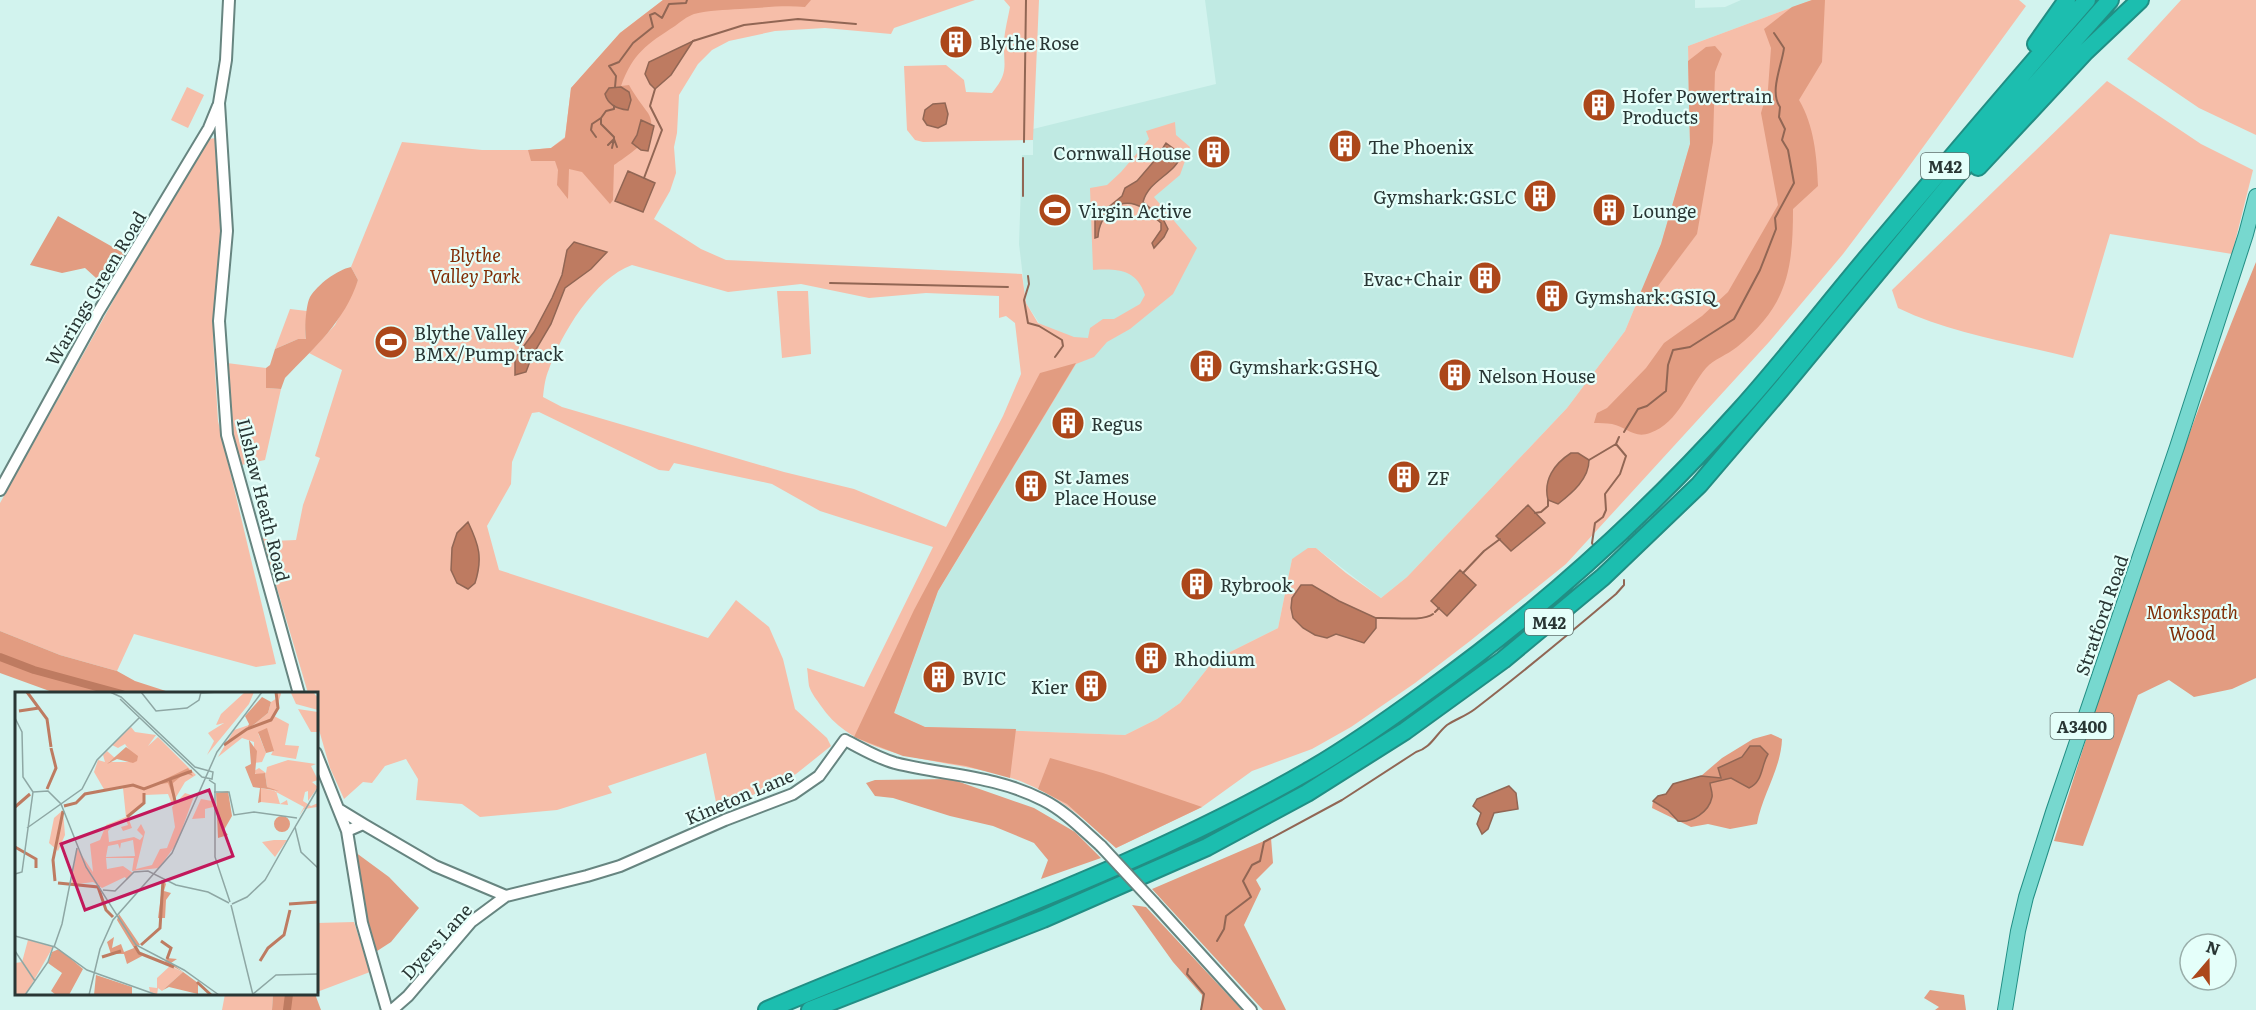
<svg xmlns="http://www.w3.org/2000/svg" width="2256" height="1010" font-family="Literata,serif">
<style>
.built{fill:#c0eae3}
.green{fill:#f6bea9;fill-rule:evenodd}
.forest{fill:#e29c81}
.water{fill:#be7b61;stroke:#916654;stroke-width:1.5}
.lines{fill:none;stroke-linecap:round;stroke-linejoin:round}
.stream{stroke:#916654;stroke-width:2}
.canal{stroke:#be7b61;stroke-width:8}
.tertiary-casing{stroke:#678580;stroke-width:14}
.primary-casing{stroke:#218e84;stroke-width:16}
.motorway-casing{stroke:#218e84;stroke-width:20}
.tertiary{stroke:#fff;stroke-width:10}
.primary{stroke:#77d8cf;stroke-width:14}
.motorway{stroke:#1cbeaf;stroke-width:16}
.tertiary-bridge-casing{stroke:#678580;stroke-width:14;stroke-linecap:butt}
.tertiary-bridge{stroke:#fff;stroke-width:10}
.labels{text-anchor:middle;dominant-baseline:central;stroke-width:4.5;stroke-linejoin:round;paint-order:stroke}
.shield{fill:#e5fffa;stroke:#61726f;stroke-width:1.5}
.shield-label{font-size:16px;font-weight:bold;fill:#293634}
.poi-label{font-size:18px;fill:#293634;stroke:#e5fffa;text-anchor:start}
.park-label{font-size:18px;font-style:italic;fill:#802d05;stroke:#e5fffa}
.street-label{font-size:18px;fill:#293634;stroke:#e5fffa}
.inset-river{fill:none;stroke:#be7b61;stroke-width:3}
.inset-road{fill:none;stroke:#8ea7a4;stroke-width:1.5}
.view{fill:#c2185b;fill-opacity:0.15;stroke:#c2185b;stroke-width:3}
.inset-edge{fill:none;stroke:#293634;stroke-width:3}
</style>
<rect width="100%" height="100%" fill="#d2f3ee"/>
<path class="built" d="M1205,0H1695V8L1725,7L1741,0H1812L1688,46L1690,144L1661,244L1625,331L1567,408L1407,577L1381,598L1316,548L1292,559L1278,628L1214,660L1180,703L1157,719L1125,735L925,727L894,713L938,591L1076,363L1039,323L1026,303L1019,244L1022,155H1033V129L1216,84Z"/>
<path class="green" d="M663,0H975L894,28L891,34L825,28L775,31L729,41L712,50L698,64L679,95L677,133L674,147L676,173L670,191L654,219L701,249L726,260L1022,274L1026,303L1038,323L1074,337L1088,338L1090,328L1103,319H1114L1140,304L1145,295C1136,268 1116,269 1093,270L1090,188L1107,185L1121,172L1149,139L1146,131L1175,122L1176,135L1190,147L1180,175L1154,197L1197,248L1173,294L1130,329L1107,342L1094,357L1076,364L938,591L894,713L925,727L1125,735L1157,719L1180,703L1214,660L1278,628L1292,559L1308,548H1316L1346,573L1381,598L1407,577L1567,408L1625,331L1661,244L1690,144L1688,46L1812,0H2019L2026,6L1902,176L1843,254L1769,342L1566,564L1470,641L1415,683L1351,727L1312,749L1252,771L1202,807L1116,848C1086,821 1065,800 1027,784C965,756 862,768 821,706C817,700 811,693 809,686C808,680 808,674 807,668L864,687L933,547L820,511L772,484L674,463L669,471L659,470L539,412L532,413L512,462L511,484L487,526L499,570L708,638L736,600L769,627L783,659L795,709L827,738L831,746L796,774L718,812L706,753L608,786L612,793L557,810L480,817L462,804L416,800L418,779L406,759L385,766L372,783L363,782L344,799L330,768L317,723L316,694L308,693L276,585L258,536L272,541L296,540L303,505L320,458L315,456L342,370L309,353L335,325L358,280L351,267L402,142L482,150H528L551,148L565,137L571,88L620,33ZM632,265L728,292L801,284L869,298L926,293L999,296V318L1006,316L1015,323L1021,374L1003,416L946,527L854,489L784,472L562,407L543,397C544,388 545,378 549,369C561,334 595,278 632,265Z
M1004,0H1039L1033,140L923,142L915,140L907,130L904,66L946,65L964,80L966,92L992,93C1010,71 1003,66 1004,40C1005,29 1008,18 1010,7Z
M2181,0H2256V135L2199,108L2127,59Z
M2107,81L2201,144L2253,170L2232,254L2110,234L2073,358C2015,343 1952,334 1898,308L1892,290Z
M187,87L204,95L188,128L171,120Z
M216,138L222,207L221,246L213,337L218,421L276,664L256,667L134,634L117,671L60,655L0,631V503L131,269L208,139Z
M777,291H808L811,354L782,358Z
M290,309L307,311L305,332L306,340L298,339L275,349Z
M227,363L266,368V388L281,389L265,460L241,465L234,448L226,372Z
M354,922L370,972L317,992V923Z
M225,994H273L272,1010H222Z"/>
<path class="forest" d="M663,0H811L805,7C782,5 762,8 740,9C724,10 709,10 694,14C688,16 680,22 675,26C647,44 633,53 621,86L629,85C635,96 641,103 648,113C662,135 628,155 614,165L613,200L610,204L582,172L569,169L568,199L557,185L558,170L555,161H531L528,150L551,148L565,138L571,88L620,33Z
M1812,0H1825L1822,62L1799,100C1814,125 1817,157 1818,186L1793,209C1793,271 1787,306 1737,347C1727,355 1714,359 1706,368C1688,389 1679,423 1650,433C1634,439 1627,427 1612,424C1606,423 1600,423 1594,423L1597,413L1607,408L1646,368L1664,343L1702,316L1728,292L1778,205L1761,113L1768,89L1771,48L1764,29L1792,7Z
M1715,46L1722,54L1715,72L1713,142L1697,234L1646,302L1639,296L1661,244L1690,144L1688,61L1706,47Z
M58,216L125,254L106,287L85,268L62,273L30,265Z
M2256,262V678L2232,689L2194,697L2169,680L2138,695L2083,846L2054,841C2115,646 2178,451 2256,262Z
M351,267L358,280C345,321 314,348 285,378L281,389L266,388V368L270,365L275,349L298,339H306C304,331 306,304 310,297C318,284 337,270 351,267Z
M1076,363L938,591L894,713L925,727L1016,729L1010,778L966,766L903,756L854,737L914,610L1040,373Z
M0,631L60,655L117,671L135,681L172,693H55L0,673Z
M1771,734L1782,739C1781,769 1762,795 1757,824L1730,829L1708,824L1691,827L1652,808L1653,801L1658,796L1666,794L1673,784L1701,776L1722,758L1753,739Z
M1050,758L1103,773L1202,807L1116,848L1067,804L1038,789Z
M951,779L1034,808L1075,832L1101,858L1041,879L1048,860L1034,843L993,826L950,816L893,798L875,796L866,783L875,780Z
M1271,838L1273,863L1256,880L1261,889L1244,925L1286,1010H1263L1152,889Z
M355,852L389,877L419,908L391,942L374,953L366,922Z
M1132,905L1146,907L1242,1010H1201L1202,995L1173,962Z
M1930,990L1964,995L1966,1010H1935L1939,1007L1924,998Z
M273,994H315L321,1010H272Z"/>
<path class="water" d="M693,41L671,75L655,89L650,84L645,74L649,62Z
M621,87L629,92L631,100L628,110C617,109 608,105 605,94L609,88Z
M945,103L948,114L946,124L938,128L927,125L923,119L925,110L933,104Z
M641,120L654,126L648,151L641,150L632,143L637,135Z
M1166,143L1181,154C1177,174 1149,179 1143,202L1163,219L1168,229L1164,237L1154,248L1152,243L1161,230V223C1155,218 1149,212 1143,208C1120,194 1099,214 1098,237L1095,238V218L1122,196L1125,188L1137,181L1155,160Z
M628,171L655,183L643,212L615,201Z
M574,242L607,252L591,269L565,288L551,324L532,356L526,372L515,375V358L534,332L552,298L562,275L567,250Z
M1571,453H1578L1589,460C1589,479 1572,493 1558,504L1548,500C1543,480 1554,464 1571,453Z
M1528,505L1545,523L1511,551L1496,536Z
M468,522C479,545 483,558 475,583L468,589L457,583L451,570L452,548L457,533Z
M1460,570L1476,585L1447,616L1431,601Z
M1301,585H1312L1339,601L1376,618V628L1364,643L1336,634L1327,638L1315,635L1303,628L1293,618L1291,608L1292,598Z
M1750,746H1760L1768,754C1761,766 1763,782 1749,788L1731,778L1710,783C1710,787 1713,793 1712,797C1709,812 1692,823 1678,821L1668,810L1653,801L1658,796L1666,794L1673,784L1701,776L1721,778L1718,768L1742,757Z
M1509,786L1516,793L1518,809L1494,813L1488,829L1482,834L1477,824L1481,813L1473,806L1477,799Z"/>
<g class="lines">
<path class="stream" d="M693,41L744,25L798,19L856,24
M615,87L616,76L609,66L619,62L633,43L653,27L650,15L655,13L662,18L669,4L686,3L687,0
M596,137L591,130L592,124L601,118
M614,139L617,147
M1024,142L1026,0
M608,145L614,139V137L601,124V118L606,111L614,109V106
M612,148L614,139
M644,178L662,130L650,106L655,89
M1023,196V158
M1028,276L1029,284L1024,300L1028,323L1039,326L1062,340L1063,346L1055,357
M830,283L1008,287
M1624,432L1638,409L1647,406L1666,391L1668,365L1673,350L1690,347L1734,319L1760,270L1776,229L1775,218L1794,183L1788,150L1782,140L1785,129L1779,117L1780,107C1769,92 1782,65 1784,48L1774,33
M1589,460L1616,444
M1535,513L1541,512L1548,506V500
M1593,545L1592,543L1595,523L1603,517L1606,510L1605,494L1620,474L1626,456L1616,444L1619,437
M1463,573L1484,551L1500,539
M1435,612L1439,608
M1376,618C1391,617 1423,622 1433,614
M1217,941L1224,929L1226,916L1251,897L1243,881L1252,865L1260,861L1264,842L1342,800L1416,752C1431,748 1435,735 1447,725C1456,719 1466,716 1475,709C1523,672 1569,634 1616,594L1624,585V580
M1188,969L1187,974L1204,994L1201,1010"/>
<path class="canal" d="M0,657L34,670L122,694
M287,1010L289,994"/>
<g class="tertiary-casing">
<path id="tertiary" d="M229,0L226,60L219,103L227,231L219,321L227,435L299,694
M0,490L97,314L209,128L218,106
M316,753L347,831L362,923L387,1010
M340,810L363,824
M347,831L363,824L435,866L506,896L587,876L620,866L725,820L793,794L819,776L845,740C861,748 877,758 895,763C947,776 994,775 1043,800C1065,811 1083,830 1101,846
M1154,903L1251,1010
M392,1010L408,996L471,922L506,896"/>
</g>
<g class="primary-casing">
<path id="primary" d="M2005,1010L2018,931L2026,897L2053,812L2177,447L2246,234L2256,196"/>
</g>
<g class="motorway-casing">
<path id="motorway" d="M2036,44L2067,0
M1978,167L2085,52L2140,0
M767,1010C950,932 1139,869 1312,769C1351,746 1388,720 1425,693C1540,611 1646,515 1741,409C1784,361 1824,309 1866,259C1939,172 2013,85 2087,0
M810,1010L1043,919L1207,847L1307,793L1405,731L1503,660L1603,577L1699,485L1781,389L1994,131L2110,0"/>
</g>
<use href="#tertiary" class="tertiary"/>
<use href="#primary" class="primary"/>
<use href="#motorway" class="motorway"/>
<g class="tertiary-bridge-casing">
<path id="tertiary-bridge" d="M1101,846L1154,903"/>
</g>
<use href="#tertiary-bridge" class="tertiary-bridge"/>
</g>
<defs>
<g id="building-disc" transform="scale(1.725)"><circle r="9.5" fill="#ac471a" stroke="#e5fffa"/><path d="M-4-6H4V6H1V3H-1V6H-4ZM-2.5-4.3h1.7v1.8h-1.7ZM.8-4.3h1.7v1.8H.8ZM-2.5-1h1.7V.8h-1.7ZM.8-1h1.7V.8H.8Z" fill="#fff"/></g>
<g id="stadium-disc" transform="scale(1.725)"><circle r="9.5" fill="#ac471a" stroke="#e5fffa"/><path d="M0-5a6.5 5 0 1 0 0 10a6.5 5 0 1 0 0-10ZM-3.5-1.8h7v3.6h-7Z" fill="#fff"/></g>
</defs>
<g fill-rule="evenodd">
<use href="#building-disc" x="956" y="42"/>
<use href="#building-disc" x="1599" y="105"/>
<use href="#building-disc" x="1345" y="146"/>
<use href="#building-disc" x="1214" y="152"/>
<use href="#building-disc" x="1540" y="196"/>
<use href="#stadium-disc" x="1055" y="210"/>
<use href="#building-disc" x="1609" y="210"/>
<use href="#building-disc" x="1485" y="278"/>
<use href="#building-disc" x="1552" y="296"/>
<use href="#stadium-disc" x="391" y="342"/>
<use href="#building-disc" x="1206" y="366"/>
<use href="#building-disc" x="1455" y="375"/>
<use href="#building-disc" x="1068" y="423"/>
<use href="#building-disc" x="1404" y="477"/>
<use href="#building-disc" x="1031" y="486"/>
<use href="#building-disc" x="1197" y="584"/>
<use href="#building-disc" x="1151" y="658"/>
<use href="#building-disc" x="939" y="677"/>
<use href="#building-disc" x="1091" y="686"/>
</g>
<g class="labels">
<g class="shield">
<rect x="1921" y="153" width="48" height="26" rx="4.5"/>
<rect x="1525" y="609" width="48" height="26" rx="4.5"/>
<rect x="2050.5" y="713" width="63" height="26" rx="4.5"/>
</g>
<g class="shield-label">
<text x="1945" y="166">M42</text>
<text x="1549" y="622">M42</text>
<text x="2082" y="726">A3400</text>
</g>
<g class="poi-label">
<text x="979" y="42">Blythe Rose</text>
<text x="1622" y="95">Hofer Powertrain<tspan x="1622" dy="21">Products</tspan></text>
<text x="1368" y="146">The Phoenix</text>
<text x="1191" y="152" text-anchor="end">Cornwall House</text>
<text x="1517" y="196" text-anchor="end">Gymshark:GSLC</text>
<text x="1078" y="210">Virgin Active</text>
<text x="1632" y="210">Lounge</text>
<text x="1462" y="278" text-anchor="end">Evac+Chair</text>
<text x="1575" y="296">Gymshark:GSIQ</text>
<text x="414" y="332">Blythe Valley<tspan x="414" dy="21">BMX/Pump track</tspan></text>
<text x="1229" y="366">Gymshark:GSHQ</text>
<text x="1478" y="375">Nelson House</text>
<text x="1091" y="423">Regus</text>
<text x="1054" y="476">St James<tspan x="1054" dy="21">Place House</tspan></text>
<text x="1427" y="477">ZF</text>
<text x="1220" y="584">Rybrook</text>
<text x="1174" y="658">Rhodium</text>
<text x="962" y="677">BVIC</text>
<text x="1068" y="686" text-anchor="end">Kier</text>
</g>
<g class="park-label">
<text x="475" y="254">Blythe<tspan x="475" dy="21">Valley Park</tspan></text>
<text x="2192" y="611">Monkspath<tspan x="2192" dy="21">Wood</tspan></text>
</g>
<g class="street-label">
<text transform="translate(95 288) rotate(-59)">Warings Green Road</text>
<text transform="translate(264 500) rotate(76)">Illshaw Heath Road</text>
<text transform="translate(2101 615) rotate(-71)">Stratford Road</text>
<text transform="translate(739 796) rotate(-23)">Kineton Lane</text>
<text transform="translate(436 941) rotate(-48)">Dyers Lane</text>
</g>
</g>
<g transform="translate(15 692)">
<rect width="303" height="303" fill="#d2f3ee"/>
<path d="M230,0H239L234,12L192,63L199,49L193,41L209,31L201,33L206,22ZM260,0H266V2L259,24L274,32L270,53L284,54L281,67L256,63L258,59L243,41L251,61L247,70L239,71V50L227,46L203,65L219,38L234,33L231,39L253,21L256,10L262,6ZM298,0L303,6V18L281,12L276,1ZM283,17L303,20V40H296ZM116,35L120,40L141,43L133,54L143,45L181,83L170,90L157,112L153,102L130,103L128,113L113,125L117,136L108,139L106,135L113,133L111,128L97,135L93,139L94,150L119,145L125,148L128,144L122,138L126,132L130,140L121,177L137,173L145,157L152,156L160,135L157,115L170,101L179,104L162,151L144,176L117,179L119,166H91L92,177L108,174L118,181L112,188L110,185L87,196L78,190L56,193L62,156L78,180L75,152L85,148L91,133L111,125L108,96L90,99L79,80L83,68L90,70L88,63L92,59L100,66L94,70H114L117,62L110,52L103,56L97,53ZM118,148L120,164L91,165L93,154L103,152L105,157L106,151ZM273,68L301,72L296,74L303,88L297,90L303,95L293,109V99L290,100L288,109L296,114L303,111L302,115L289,117L284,124L289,115L252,95L250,81L241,83L239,79L244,76L251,81L252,75ZM246,96L261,99L265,112L272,108L273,113L246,110ZM186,107L197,109L198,115L190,117V126L177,127ZM48,118L50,143L43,159L34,151L39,126ZM259,148H272L260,165L247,150ZM13,248L38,255L11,302L0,303V271L7,270ZM155,274L168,280L147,299L143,296L142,303L135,300L134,295L142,296V286Z" fill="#f6bea9" fill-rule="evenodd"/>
<path d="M247,5L256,10L253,21L231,39L234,32L230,24ZM252,36L259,59L251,61L243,40ZM234,48L242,59L240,82L250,81L252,95L264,99L246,96V110L243,111L245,96L238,95L230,75L236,72ZM111,55L123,64L122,69L118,71L102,67L92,72ZM173,76L178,84L170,81L158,91L160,110L153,91L138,93ZM213,99L217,124L209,138L213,143L203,146L201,101ZM259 132a8 8 0 1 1 16 0a8 8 0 1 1-16 0ZM148,188L151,192L149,199L156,201L151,208L150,226H143ZM104,222L125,253L120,255L123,262L129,263L112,272L109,262H96L92,250L99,245L97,256L106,252L109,260L119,256L102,228ZM44,257L68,277L54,303H41L36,299L47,281L33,271L37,260ZM152,266L162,267L156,271L183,291V302L154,295L148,298L168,280L150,270ZM81,283L117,295V303H79Z" fill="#e29c81"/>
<path class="inset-river" d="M12,0L32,27L36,55M4,19L24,16M209,53L232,37L256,28L263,16L261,0M155,87L177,79M32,97L41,76L36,56M49,114L61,111L70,102L118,93L129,97L155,87L160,109M0,115L15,102M112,125L129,111V101M0,155L21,167V176M40,189L38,168L48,119M43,191L83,195L91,218L98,225M274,212L303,210M146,249L156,256L152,267M126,253L145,236L148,188M120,254L124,261L159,275M87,265L106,259M245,269L253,256L269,243L275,218M182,290L196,303"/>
<path class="inset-road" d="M95,0L106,5L180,75L198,80L197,87L187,85L105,7M126,0L141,19L172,16L184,8L186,0M186,1L204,0M0,26L7,40L8,85L18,100L7,180L0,182M194,88L200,92V165L215,210M303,96L280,135L286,160L303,176M18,100L33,99L46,112L71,175L121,253L169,278L204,303M199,100H214L219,123L239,120L282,126M12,136L67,97L82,68L124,26M88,198L100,199L119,180L133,179L161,193L193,200L214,211M217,212L232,205L250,188L280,135M216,213L238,303M0,244L40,255L72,278L142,303M39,255L47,232L62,156M0,259L20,289M238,302L261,283L303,282M10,303L33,270L38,255M74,303L85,257L98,228L157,161L202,60L247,0"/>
<path class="view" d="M194,98L218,164L70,218L46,152Z"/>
<rect width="303" height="303" class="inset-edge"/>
</g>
<g transform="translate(2208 962) rotate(20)"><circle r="28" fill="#e5fffa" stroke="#9aafab" stroke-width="1.5"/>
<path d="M0-4.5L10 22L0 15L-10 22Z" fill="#ac471a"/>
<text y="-9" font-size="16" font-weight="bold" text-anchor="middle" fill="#293634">N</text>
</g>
</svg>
